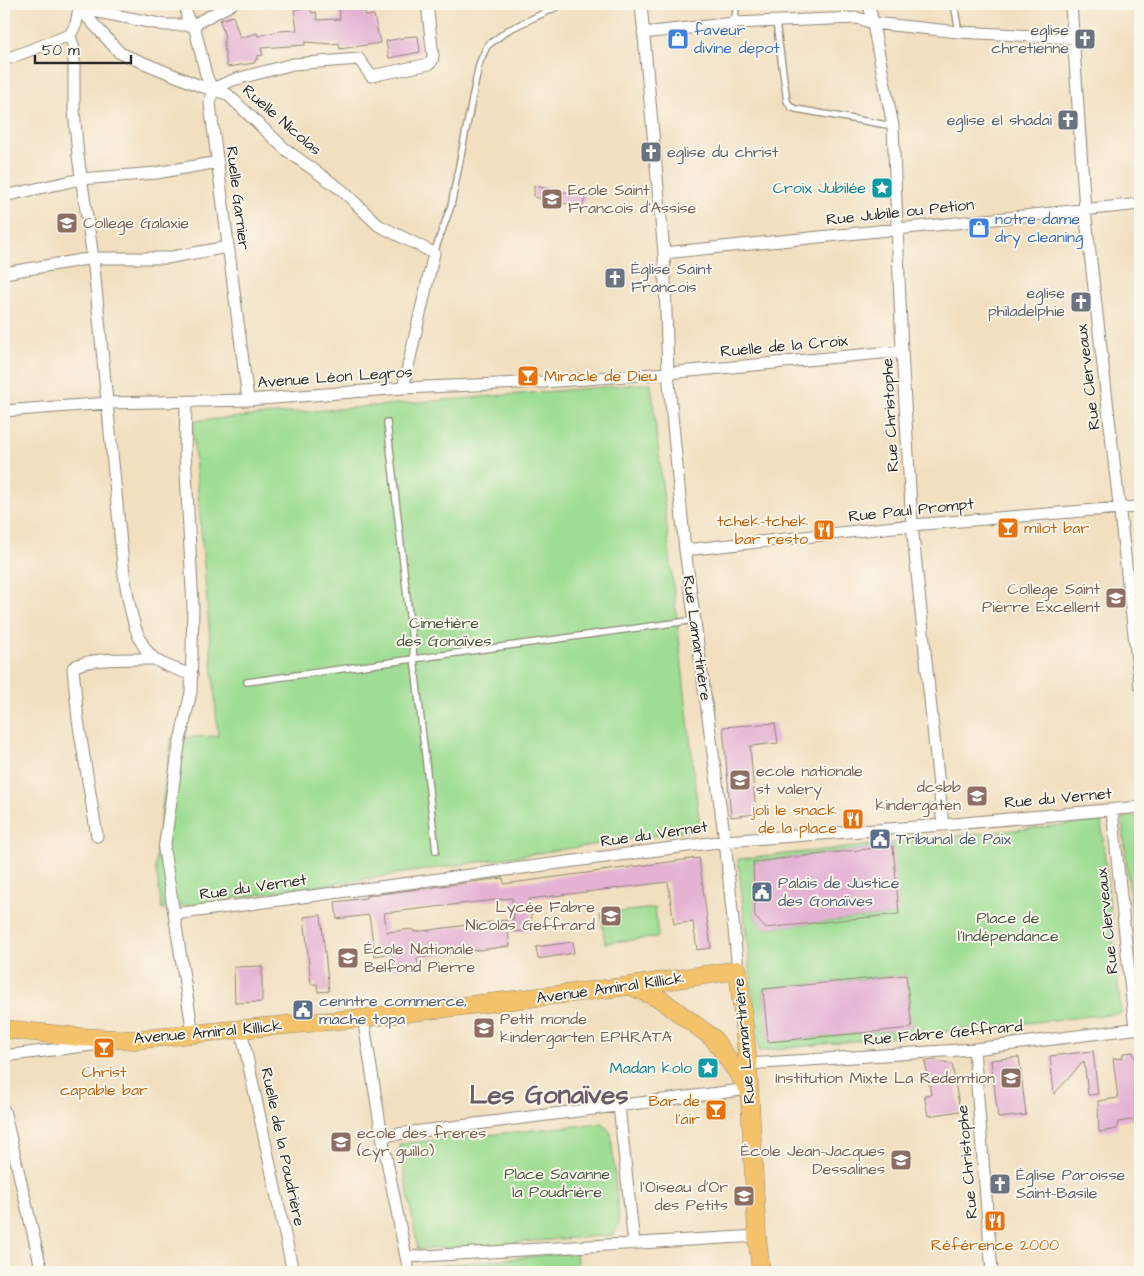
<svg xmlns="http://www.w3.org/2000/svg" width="1144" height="1276" font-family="'Architects Daughter',sans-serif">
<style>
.green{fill:#9edd93;stroke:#64845f;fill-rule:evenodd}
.building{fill:#e5b2d4;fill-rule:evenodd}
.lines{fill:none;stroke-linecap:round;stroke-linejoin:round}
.service-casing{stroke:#8e8576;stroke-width:8}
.minor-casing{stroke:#8e8576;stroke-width:13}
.primary-casing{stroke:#8e8576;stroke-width:19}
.service{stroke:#fff;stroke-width:5.5}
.minor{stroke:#fff;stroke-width:11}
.primary{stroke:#f3c26a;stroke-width:18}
.labels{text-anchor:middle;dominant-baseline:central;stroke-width:4;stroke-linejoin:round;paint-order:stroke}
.shop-label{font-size:16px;fill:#366cbe;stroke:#fbf7ec;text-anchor:start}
.worship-label{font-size:16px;fill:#5b616d;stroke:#fbf7ec;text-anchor:end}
.street-label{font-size:16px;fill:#2b2b2b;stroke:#fbf7ec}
.culture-label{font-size:16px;fill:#0d838f;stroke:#fbf7ec;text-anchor:end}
.education-label{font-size:16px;fill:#785e54;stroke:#fbf7ec;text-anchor:start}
.food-label{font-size:16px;fill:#c56008;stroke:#fbf7ec;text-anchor:end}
.park-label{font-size:16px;fill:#485845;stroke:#fbf7ec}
.service-label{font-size:16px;fill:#4e5e75;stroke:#fbf7ec;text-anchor:start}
.town-label{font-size:26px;font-weight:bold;fill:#6c5a66;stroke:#fbf7ec}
</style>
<rect width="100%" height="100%" fill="#fbf7ec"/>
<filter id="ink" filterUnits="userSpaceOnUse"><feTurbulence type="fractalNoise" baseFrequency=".02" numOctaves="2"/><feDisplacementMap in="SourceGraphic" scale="10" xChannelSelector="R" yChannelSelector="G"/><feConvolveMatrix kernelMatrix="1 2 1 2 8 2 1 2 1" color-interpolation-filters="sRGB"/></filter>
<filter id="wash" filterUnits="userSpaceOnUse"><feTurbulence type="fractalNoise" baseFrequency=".0096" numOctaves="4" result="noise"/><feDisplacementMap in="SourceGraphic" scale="20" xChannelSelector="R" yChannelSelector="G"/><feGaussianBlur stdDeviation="1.12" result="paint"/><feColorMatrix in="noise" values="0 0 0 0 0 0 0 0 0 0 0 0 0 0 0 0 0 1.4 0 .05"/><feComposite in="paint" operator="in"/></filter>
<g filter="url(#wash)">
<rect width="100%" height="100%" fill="#f2dfc0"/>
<path class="green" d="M651,383L700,829L162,909L155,865L171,738L218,736L192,421Z
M1140,816V1001L1122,818Z
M1101,821L1121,1013L759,1051L738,859ZM893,846L898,914L765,928L755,917L754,862ZM906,975L911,1028L768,1042L763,989Z
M655,908L658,937L605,943L601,914Z
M602,1123L611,1133L619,1224L614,1235L418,1250L399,1144Z
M576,1252L578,1272H427L426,1267Z"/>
<g id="blocks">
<path class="building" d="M339,5H362L366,16L374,15L380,43L340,49L339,43L331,44L305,42V45L261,48L263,55L257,56L258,59L255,60V63L227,67L224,45V38H225L220,20L233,16L240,38L257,33L258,36L279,31L297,30L294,10L310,7L312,13L316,12L317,20L340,19Z
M418,36L420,52L389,58L386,41L404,38V37Z
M534,186L586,196L582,207L534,197Z
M775,723L778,743L750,746L756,814L731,817L723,727Z
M893,846L899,914L765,928L755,917L753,862Z
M699,858L711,948L697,950L693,922L674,924L668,882L529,899L533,931L508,932L510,946L417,958L418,967L394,970L392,953L375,956L369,915L337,919L335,902L366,898V896L503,878L504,884ZM512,898L514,919L414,932L413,929L387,932L384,913Z
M321,915L329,991L318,992L317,984H311L304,917Z
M573,942L574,953L538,959L536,947Z
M262,966V1002L235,1003L234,967Z
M906,975L912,1028L768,1042L763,989Z
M1093,1051L1098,1094L1088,1095L1084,1061L1054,1094L1050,1056Z
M1133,1052L1134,1057H1140V1119L1118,1122L1117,1129L1099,1132L1098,1101L1118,1098L1113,1059L1123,1058V1053Z
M1019,1057L1026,1115L998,1118L991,1060Z
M936,1060L952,1064L960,1111L928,1116L924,1095H931L925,1061Z"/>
</g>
</g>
<g filter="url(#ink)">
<use href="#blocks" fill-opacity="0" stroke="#8e8576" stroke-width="1"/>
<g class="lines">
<g class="service-casing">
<path id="service" d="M954,4L959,32
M776,22L787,101L791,107L796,109L893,126
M734,23L737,4
M434,253L451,206L479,64L487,46L508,30L563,4
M387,422L436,851
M247,682L695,620"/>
</g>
<g class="minor-casing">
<path id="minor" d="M186,4L187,18L193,25L196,33L206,75L212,89L210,104L248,400
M641,4L664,253L668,373L685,550L725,841L738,970
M869,4L893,126L902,351L912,525L943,825
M1071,4L1085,210L1140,686
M78,8L165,25H193L232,4
M79,8L120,53L200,86L227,94L285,149L343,191L378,225L434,253L403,388
M643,33L734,23L858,18L873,23L959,32L1075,38
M70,35L74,49V109L78,156L93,258L124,575C129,601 133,643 156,660C166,667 180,670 192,675
M4,60L70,35L76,24L79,8
M212,89L233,80L293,64L359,59L371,76L429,64L432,61L433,56L427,4
M4,196L81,179L156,173L218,162
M664,253L1140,204
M4,273L93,258H166L228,247
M186,402L185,452L193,608L191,692L179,745L164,850L193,1034
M4,411L108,403L248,400L403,388L543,382L668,373L902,351
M685,550L912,525L1120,508L1140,507
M1112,810L1135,1029
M97,836L78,720L73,668C85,657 136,659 154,659
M175,914L725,841L943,825L1140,807
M363,1018L382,1136L409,1272
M241,1029L293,1272
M974,1049L992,1272
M4,1056L100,1044
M748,1064L974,1049L1140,1028
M619,1106L634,1244
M4,1110L42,1272
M382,1136L749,1089
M407,1257L757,1236"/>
</g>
<g class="primary-casing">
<path id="primary" d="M631,986L660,999L713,1038L749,1089
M4,1029L80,1037L134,1040L241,1029L363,1018L630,986L738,970L748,1064L757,1236L761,1272"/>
</g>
<use href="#service" class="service"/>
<use href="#minor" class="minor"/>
<use href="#primary" class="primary"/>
</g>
</g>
<defs>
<g id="shop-square" transform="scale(1.125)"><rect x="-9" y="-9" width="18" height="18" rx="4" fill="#3f7fe0" stroke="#fbf7ec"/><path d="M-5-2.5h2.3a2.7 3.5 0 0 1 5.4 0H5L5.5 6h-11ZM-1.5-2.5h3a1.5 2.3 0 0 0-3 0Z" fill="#fff"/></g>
<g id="church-square" transform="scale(1.125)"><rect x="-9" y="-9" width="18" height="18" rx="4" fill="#6b7280" stroke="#fbf7ec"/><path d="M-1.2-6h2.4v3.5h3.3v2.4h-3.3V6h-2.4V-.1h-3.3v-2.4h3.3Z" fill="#fff"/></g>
<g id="sight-square" transform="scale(1.125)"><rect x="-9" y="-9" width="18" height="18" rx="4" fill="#0f9aa8" stroke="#fbf7ec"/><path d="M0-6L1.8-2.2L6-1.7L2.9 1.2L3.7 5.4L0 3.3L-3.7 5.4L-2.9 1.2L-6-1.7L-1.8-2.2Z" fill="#fff"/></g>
<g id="school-square" transform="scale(1.125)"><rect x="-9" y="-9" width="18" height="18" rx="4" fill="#8d6e63" stroke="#fbf7ec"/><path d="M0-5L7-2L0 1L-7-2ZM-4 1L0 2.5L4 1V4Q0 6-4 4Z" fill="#fff"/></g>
<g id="bar-square" transform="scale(1.125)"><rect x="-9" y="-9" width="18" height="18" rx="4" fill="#e8710a" stroke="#fbf7ec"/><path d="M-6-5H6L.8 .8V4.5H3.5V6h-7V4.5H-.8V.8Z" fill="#fff"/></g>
<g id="restaurant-square" transform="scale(1.125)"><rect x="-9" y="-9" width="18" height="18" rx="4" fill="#e8710a" stroke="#fbf7ec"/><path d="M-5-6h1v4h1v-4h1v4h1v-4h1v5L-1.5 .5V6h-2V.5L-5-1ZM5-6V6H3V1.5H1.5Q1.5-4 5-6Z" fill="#fff"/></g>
<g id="civic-square" transform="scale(1.125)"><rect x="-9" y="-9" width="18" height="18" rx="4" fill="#5c6f8a" stroke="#fbf7ec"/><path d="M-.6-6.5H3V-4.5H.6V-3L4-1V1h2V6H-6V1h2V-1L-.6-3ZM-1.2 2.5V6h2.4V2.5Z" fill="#fff"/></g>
</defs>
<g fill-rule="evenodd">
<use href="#shop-square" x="678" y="39"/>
<use href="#church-square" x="1085" y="39"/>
<use href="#church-square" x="1068" y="120"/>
<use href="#church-square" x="651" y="152"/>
<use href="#sight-square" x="882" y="188"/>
<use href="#school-square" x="552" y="199"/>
<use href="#school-square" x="67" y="223"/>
<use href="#shop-square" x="979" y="228"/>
<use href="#church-square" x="615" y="278"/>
<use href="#church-square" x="1081" y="302"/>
<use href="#bar-square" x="528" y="376"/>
<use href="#bar-square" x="1008" y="528"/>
<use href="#restaurant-square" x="824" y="530"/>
<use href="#school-square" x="1116" y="598"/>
<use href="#school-square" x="740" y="780"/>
<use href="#school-square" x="977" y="796"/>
<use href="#restaurant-square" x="853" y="819"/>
<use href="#civic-square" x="880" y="839"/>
<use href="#civic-square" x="762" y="892"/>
<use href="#school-square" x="611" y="916"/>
<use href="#school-square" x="348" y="958"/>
<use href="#civic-square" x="303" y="1010"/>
<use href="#school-square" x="484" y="1028"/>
<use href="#bar-square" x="104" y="1048"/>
<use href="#sight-square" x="708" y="1068"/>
<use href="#school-square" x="1011" y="1078"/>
<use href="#bar-square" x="716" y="1110"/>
<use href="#school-square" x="341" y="1142"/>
<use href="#school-square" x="901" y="1160"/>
<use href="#church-square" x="1000" y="1184"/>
<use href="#school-square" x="744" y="1196"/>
<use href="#restaurant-square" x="995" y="1221"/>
</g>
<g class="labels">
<g class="shop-label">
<text x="694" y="30">faveur<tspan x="694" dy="18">divine depot</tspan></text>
<text x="995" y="219">notre dame<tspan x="995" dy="18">dry cleaning</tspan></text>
</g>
<g class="worship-label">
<text x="1069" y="30">eglise<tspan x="1069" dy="18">chretienne</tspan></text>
<text x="1052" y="120">eglise el shadai</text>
<text x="667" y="152" text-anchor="start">eglise du christ</text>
<text x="631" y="269" text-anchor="start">Église Saint<tspan x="631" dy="18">Francois</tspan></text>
<text x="1065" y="293">eglise<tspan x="1065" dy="18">philadelphie</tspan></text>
<text x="1016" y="1175" text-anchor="start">Église Paroisse<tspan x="1016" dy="18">Saint-Basile</tspan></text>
</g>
<g class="street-label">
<text transform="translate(282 120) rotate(41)">Ruelle Nicolas</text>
<text transform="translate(238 198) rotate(83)">Ruelle Garnier</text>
<text transform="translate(900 212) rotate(-6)">Rue Jubile ou Petion</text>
<text transform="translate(784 346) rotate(-5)">Ruelle de la Croix</text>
<text transform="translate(335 377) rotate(-4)">Avenue Léon Legros</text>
<text transform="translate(1088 377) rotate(-97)">Rue Clerveaux</text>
<text transform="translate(890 415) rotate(-93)">Rue Christophe</text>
<text transform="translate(911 510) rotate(-6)">Rue Paul Prompt</text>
<text transform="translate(697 638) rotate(82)">Rue Lamartinère</text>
<text transform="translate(1058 798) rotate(-5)">Rue du Vernet</text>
<text transform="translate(654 834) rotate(-8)">Rue du Vernet</text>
<text transform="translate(253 887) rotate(-8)">Rue du Vernet</text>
<text transform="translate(1107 921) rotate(-96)">Rue Clerveaux</text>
<text transform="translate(610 988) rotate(-8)">Avenue Amiral Killick</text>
<text transform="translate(208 1032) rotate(-5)">Avenue Amiral Killick</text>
<text transform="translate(943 1033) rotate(-5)">Rue Fabre Geffrard</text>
<text transform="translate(744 1041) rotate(-95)">Rue Lamartinère</text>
<text transform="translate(283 1147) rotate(78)">Ruelle de la Poudrière</text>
<text transform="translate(967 1162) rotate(-95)">Rue Christophe</text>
</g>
<g class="culture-label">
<text x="866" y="188">Croix Jubilée</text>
<text x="692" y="1068">Madan kolo</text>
</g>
<g class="education-label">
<text x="568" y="190">Ecole Saint<tspan x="568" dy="18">Francois d'Assise</tspan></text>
<text x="83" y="223">College Galaxie</text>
<text x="1100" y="589" text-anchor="end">College Saint<tspan x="1100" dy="18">Pierre Excellent</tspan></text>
<text x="756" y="771">ecole nationale<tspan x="756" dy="18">st valery</tspan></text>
<text x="961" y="787" text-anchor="end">dcsbb<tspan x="961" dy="18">kindergaten</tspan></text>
<text x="595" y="907" text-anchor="end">Lycée Fabre<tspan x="595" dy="18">Nicolas Geffrard</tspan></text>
<text x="364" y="949">École Nationale<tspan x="364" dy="18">Belfond Pierre</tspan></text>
<text x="500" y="1019">Petit monde<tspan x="500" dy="18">kindergarten EPHRATA</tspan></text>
<text x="995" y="1078" text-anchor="end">Institution Mixte La Redemtion</text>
<text x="357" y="1133">ecole des freres<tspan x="357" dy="18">(cyr guillo)</tspan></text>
<text x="885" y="1151" text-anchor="end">École Jean-Jacques<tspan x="885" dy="18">Dessalines</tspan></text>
<text x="728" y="1187" text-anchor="end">l'Oiseau d'Or<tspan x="728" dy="18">des Petits</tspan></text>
</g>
<g class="food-label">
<text x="544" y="376" text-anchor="start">Miracle de Dieu</text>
<text x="808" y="521">tchek-tchek<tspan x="808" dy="18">bar resto</tspan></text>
<text x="1024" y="528" text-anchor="start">milot bar</text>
<text x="837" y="810">joli le snack<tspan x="837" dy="18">de la place</tspan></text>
<text x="104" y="1072" text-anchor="middle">Christ<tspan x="104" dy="18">capable bar</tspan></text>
<text x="700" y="1101">Bar de<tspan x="700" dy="18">l'air</tspan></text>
<text x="995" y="1245" text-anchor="middle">Référence 2000</text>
</g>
<g class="park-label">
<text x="444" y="623">Cimetière<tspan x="444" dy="18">des Gonaïves</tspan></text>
<text x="1008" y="918">Place de<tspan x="1008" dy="18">l'Indépendance</tspan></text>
<text x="557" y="1174">Place Savanne<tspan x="557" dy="18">la Poudrière</tspan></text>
</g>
<g class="service-label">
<text x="896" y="839">Tribunal de Paix</text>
<text x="778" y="883">Palais de Justice<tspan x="778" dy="18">des Gonaïves</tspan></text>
<text x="319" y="1001">cenntre commerce,<tspan x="319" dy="18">mache topa</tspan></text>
</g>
<g class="town-label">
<text x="549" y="1095">Les Gonaïves</text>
</g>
</g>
<rect width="1144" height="1276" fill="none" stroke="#fbf7ec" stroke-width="20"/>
<path d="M35 55v8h96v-8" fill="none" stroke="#2b2b2b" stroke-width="2.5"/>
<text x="42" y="55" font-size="15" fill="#2b2b2b" stroke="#fbf7ec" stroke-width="4" paint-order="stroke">50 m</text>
</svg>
